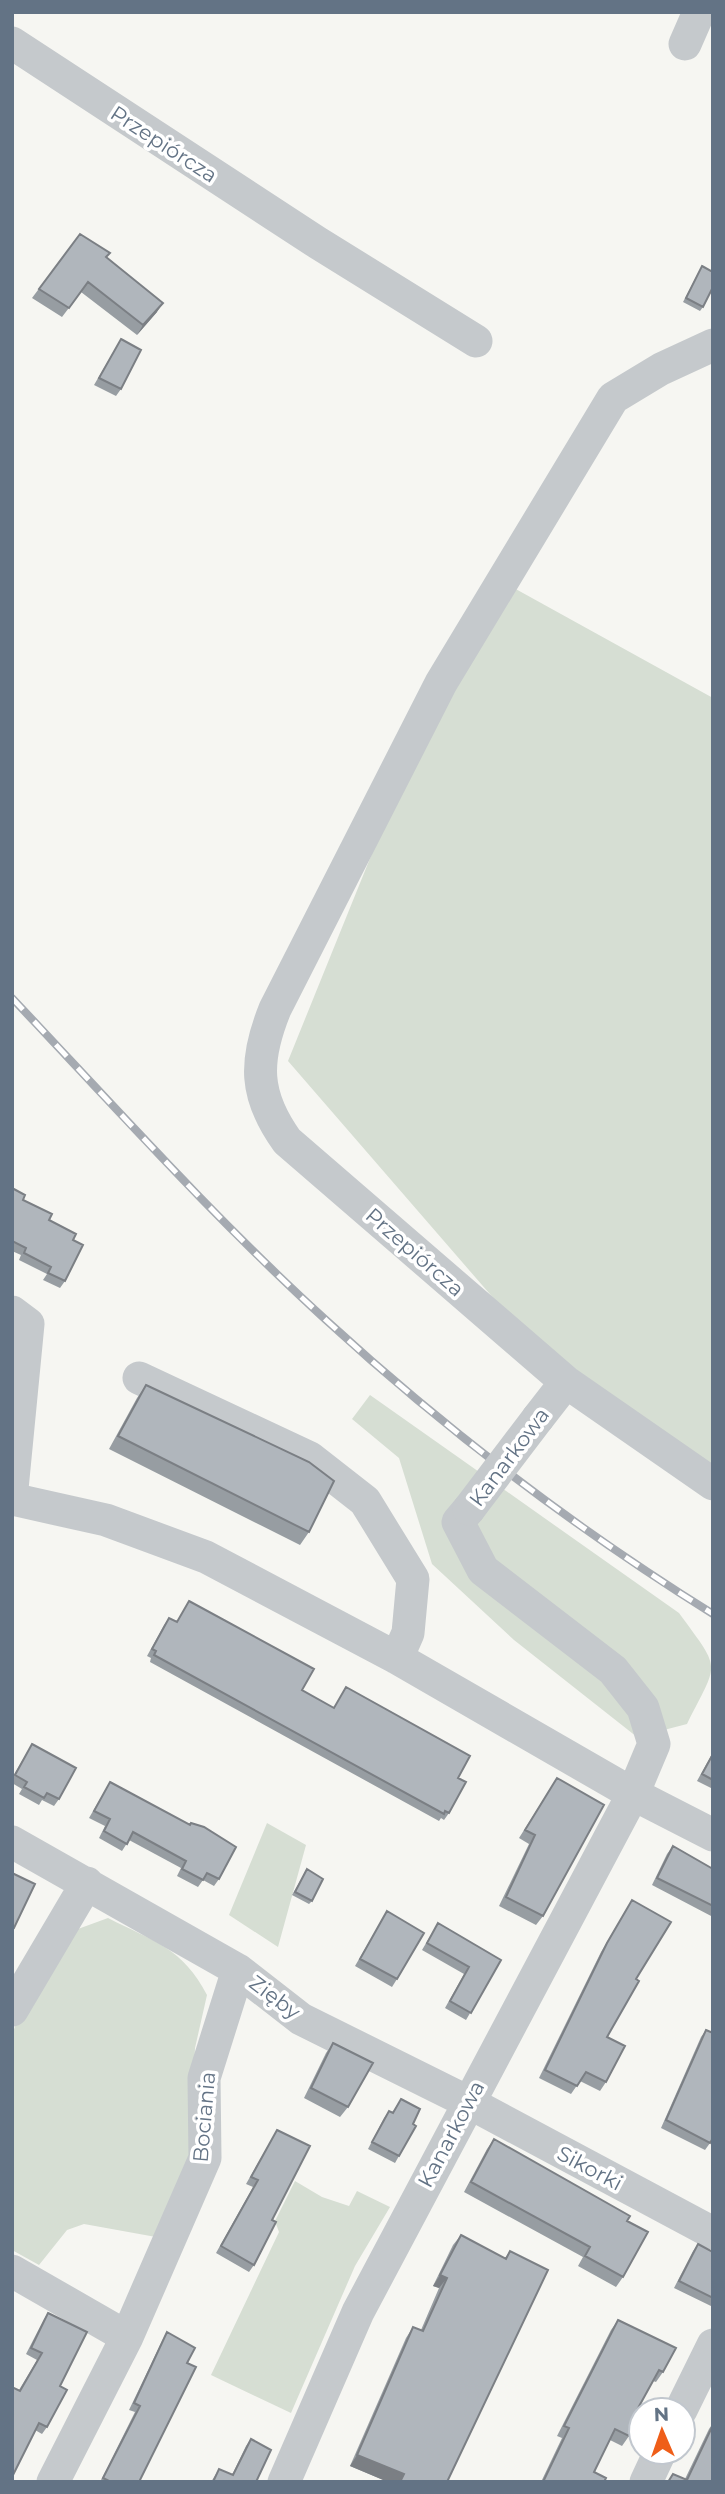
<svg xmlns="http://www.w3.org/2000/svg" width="725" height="2494" font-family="Montserrat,sans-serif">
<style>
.green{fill:#d6ded3}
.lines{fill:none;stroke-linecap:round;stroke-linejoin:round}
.minor{stroke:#c5c9cc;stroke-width:33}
.rail-casing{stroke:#a5aab1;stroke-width:8}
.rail{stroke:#fff;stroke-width:5;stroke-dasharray:16;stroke-linecap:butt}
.minor-bridge{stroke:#c5c9cc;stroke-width:33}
.wall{fill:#979da2}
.shaded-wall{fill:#7b7f84}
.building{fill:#b0b6bc;stroke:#7b7f84;stroke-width:2}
.labels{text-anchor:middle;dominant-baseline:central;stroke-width:7;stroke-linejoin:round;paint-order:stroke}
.street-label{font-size:21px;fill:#637385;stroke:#fff}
</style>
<rect width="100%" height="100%" fill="#f6f6f2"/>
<path class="green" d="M501,581L713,698V1484L566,1382L288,1061L441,683Z
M370,1395L679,1613C722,1672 719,1660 687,1724L637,1737L514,1640L432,1564L399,1458L352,1419Z
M267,1823L306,1845L278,1947L229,1915Z
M108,1918C153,1941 183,1948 207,1995L195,2048L189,2175L156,2237L84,2224L67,2230L39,2265L12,2250V2035L22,2007L67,1933Z
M295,2181L322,2197L349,2206L357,2191L390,2207L355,2266L291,2413L211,2375L279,2232L275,2221Z"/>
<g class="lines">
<path class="minor" d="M12,43L318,243L476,341
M685,44L699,12
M12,1312L28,1324L12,1489
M139,1378L310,1458L365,1501L413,1579L408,1633L397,1658
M566,1382L287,1141C254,1095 254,1061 275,1009L441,683L613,398L661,369L713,345
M538,1418L566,1382L713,1484
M12,1499L106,1520L206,1557L397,1658L633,1794L713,1835
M12,1842L238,1970L301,2019L468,2102L713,2233
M12,2010L87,1883
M12,2271L127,2337
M681,2410L713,2345
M53,2482L127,2337L205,2158L204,2078L238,1970
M284,2482L358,2312L633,1794L654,1744L643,1708L613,1670L483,1570L458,1522L469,1509
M646,2482L660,2452"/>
<g class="rail-casing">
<path id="rail" d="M12,998C115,1107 215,1219 326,1320C446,1430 575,1528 713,1614"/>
</g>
<use href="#rail" class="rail"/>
<path class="minor-bridge" d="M469,1509L538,1418"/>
</g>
<path class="wall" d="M80,234L106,257L157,312L137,335L81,292L62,317L32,298Z
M702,266L703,307L700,311L683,302Z
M121,339V389L116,396L94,385Z
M12,1188L23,1200L73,1240L65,1281L60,1288L43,1280L47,1274L19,1260L21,1255L12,1251Z
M146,1385L309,1532L300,1545L109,1449L137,1398Z
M189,1601L302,1690L334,1708L346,1687L458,1778L449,1813L444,1820L441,1818L439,1821L150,1662L151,1658L147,1656L164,1625L169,1618L177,1622Z
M32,1744L59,1799L54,1806L42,1800L39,1805L19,1794L22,1789L12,1783V1778Z
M713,1752V1789L697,1781Z
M557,1778L543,1916L536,1925L499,1906L529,1844L519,1838Z
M110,1782L219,1879L214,1886L203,1880L198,1887L177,1876L181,1868L129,1840L122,1851L99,1838L105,1826L89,1818Z
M673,1846L713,1869V1917L652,1885L667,1854Z
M307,1869L312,1901L309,1904L292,1895Z
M632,1900L636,1979L607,2037L606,2082L600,2091L580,2081L571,2094L539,2078L601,1952Z
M387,1911L397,1979L392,1987L355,1966Z
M438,1923L501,1960L466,2020L445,2008L464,1974L422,1950Z
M706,2030L710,2143L705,2150L661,2128L701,2037Z
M333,2043L348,2107L340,2117L304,2098L326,2053Z
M401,2099L413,2124L399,2156L395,2163L368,2149L384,2118L389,2111L392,2113Z
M277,2130L272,2220L254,2265L249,2272L216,2253L253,2187L246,2184Z
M494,2139L627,2221L623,2277L616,2287L578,2266L583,2257L464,2192L487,2149Z
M461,2235L505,2258L510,2251L447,2482H388L350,2466L406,2338L413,2327L421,2330L439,2288L433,2286L453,2245Z
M698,2244L713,2252V2307L674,2288L693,2251Z
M48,2313L60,2386L47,2427L42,2434L35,2430L19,2390L37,2360L26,2354L44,2319Z
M618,2320L663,2372L656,2382L653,2381L637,2410L629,2436L622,2446L610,2440L594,2472L604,2482H541L562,2438L557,2436L611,2330Z
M167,2332L187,2363L139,2482H100L135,2412L129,2410L163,2339Z
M713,2423V2482H668L685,2479L709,2429Z
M251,2439L256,2482H211L219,2469L232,2475L246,2446Z"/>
<path class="shaded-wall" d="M163,303L157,312L137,335L143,325Z
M440,2275L447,2278L439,2288L433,2286Z
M357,2455L404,2474L399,2482H388L350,2466Z"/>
<path class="building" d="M80,234L110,253L106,257L163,303L143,325L88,282L69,308L39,289Z
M702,266L713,272V287L703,307L686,298Z
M121,339L141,350L121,389L99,378Z
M12,1188L25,1195L23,1200L52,1214L49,1220L76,1234L73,1240L83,1245L65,1281L48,1273L51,1267L24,1253L26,1248L12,1241Z
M146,1385L309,1462L334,1481L309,1532L118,1436Z
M189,1601L314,1669L302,1690L334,1708L346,1687L470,1756L458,1778L466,1782L449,1813L445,1811L444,1814L154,1655L156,1651L152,1649L169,1618L177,1622Z
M32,1744L76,1768L59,1799L47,1793L44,1798L24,1787L27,1782L15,1775Z
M713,1754V1780L702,1774Z
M557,1778L604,1805L543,1916L506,1897L535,1835L525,1830Z
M110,1782L190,1825L191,1823L204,1827L236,1847L219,1879L207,1873L203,1880L182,1869L186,1861L133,1832L127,1844L104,1831L110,1819L94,1811Z
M673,1846L713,1869V1906L657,1878Z
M307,1869L323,1879L312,1901L295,1892Z
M12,1873L35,1884L14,1928L12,1927Z
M632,1900L671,1922L636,1979L639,1981L607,2037L625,2046L606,2082L586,2072L577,2086L545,2070L607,1943Z
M387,1911L424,1933L397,1979L360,1959Z
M438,1923L501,1960L471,2013L450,2001L469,1967L427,1943Z
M706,2030L713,2033V2138L710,2143L666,2120Z
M333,2043L373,2063L348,2107L311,2088Z
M401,2099L420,2109L413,2124L416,2126L399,2156L372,2142L389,2111L393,2113Z
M277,2130L310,2146L272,2220L276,2222L254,2265L221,2246L258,2180L251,2177Z
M494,2139L630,2216L627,2221L648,2232L623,2277L585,2256L590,2247L471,2182Z
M461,2235L506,2259L510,2251L548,2270L447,2482H400L404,2474L357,2455L413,2327L423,2331L447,2278L440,2275Z
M698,2244L713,2252V2298L679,2281Z
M48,2313L87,2332L60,2386L67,2390L47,2427L39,2423L12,2477V2387L20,2391L42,2353L31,2348Z
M618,2320L676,2348L663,2372L659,2370L637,2410L640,2412L629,2436L615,2429L594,2472L606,2478L604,2482H543L569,2428L564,2426Z
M167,2332L195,2348L187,2363L196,2367L139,2482H111L103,2478L140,2406L134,2403Z
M713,2425V2482H668L673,2474L687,2480Z
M251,2439L271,2450L256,2482H213L219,2469L233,2475Z"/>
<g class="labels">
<g class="street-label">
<text transform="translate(164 144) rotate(33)">Przepiórcza</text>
<text transform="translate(415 1252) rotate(41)">Przepiórcza</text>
<text transform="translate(509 1457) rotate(-53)">Kanarkowa</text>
<text transform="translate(275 1997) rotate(37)">Zięby</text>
<text transform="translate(204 2117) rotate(-85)">Bociania</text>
<text transform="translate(451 2134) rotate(-62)">Kanarkowa</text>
<text transform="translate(590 2168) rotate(28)">Sikorki</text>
</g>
</g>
<rect width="725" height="2494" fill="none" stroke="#637385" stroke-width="28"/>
<g transform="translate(662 2431) rotate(358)"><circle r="33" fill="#ffffff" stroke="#c1c7ce" stroke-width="2"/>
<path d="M0-5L12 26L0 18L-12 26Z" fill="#ef5e19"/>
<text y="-10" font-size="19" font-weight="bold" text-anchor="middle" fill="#637385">N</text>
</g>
</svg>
